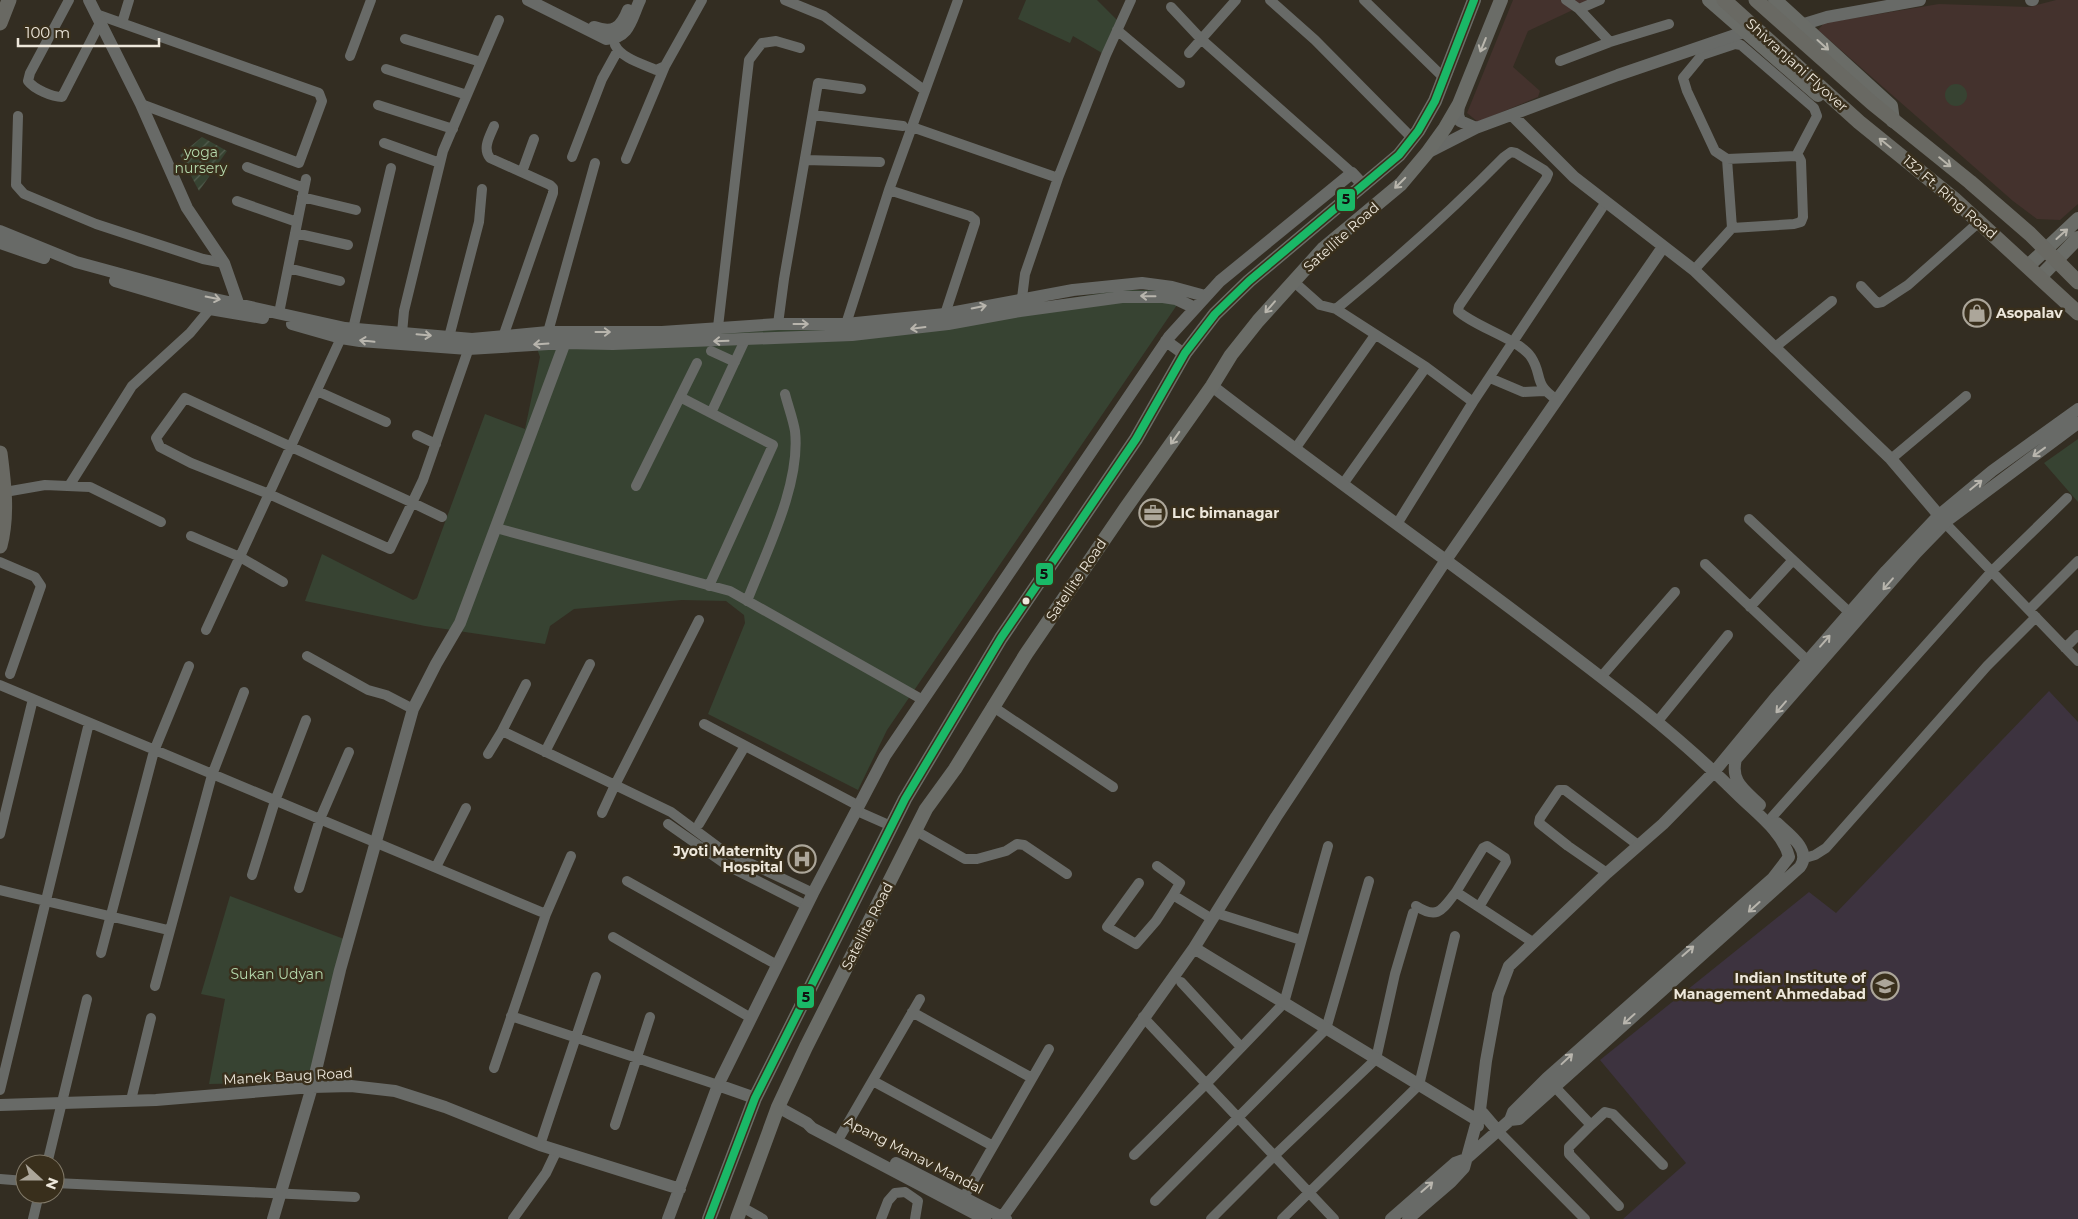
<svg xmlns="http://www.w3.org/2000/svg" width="2078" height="1219" font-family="Montserrat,sans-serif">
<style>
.commercial{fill:#44322d}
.education{fill:#3d333f}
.green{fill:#374332}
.garden{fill:url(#garden-furrows)}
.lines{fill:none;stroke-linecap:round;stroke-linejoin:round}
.minor{stroke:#686a67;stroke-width:10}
.tertiary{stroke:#686a67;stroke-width:12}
.secondary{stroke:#6a6c67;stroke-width:14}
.primary{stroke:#696963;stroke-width:15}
.bus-1-casing{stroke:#392f1c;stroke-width:11}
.bus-1{stroke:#1ab867;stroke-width:8}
.oneway{stroke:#b9b6ad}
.oneway2{stroke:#b8b5ab}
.oneway3{stroke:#b8b5ad}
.bus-dot{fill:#ede7db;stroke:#392f1c;stroke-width:2}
.labels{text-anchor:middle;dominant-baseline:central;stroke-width:5;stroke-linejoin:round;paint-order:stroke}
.street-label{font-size:14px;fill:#ede7db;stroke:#392f1c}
.park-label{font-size:14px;fill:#b5d9ad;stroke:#392f1c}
.poi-label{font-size:14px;font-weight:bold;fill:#ede7db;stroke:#392f1c;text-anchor:start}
.line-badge{stroke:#392f1c;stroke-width:2}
.pale-badge-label{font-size:14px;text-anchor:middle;font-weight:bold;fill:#111}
</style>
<defs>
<pattern id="garden-furrows" width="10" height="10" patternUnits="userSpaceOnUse" patternTransform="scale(1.25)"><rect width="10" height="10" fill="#374332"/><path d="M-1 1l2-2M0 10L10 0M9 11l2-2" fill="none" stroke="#545e4f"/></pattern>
</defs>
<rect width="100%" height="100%" fill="#332d22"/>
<path class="commercial" d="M1513,0H1594L1528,31L1513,67L1540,91L1538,97L1478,122L1467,113Z
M2056,0H2078V204L2060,220L2037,219L2013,201L1818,30L1824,23L1939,4L2029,7Z"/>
<path class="education" d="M2049,691L2078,722V1219H1623L1686,1163L1600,1060L1809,892L1836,913Z"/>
<path class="green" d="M1026,0H1097L1118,21L1102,53L1073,36L1070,43L1018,19Z
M1945 95a11 11 0 1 1 22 0a11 11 0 1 1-22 0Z
M1120,290H1159L1179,302L887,730L858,790L708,714L745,623L744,615L726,601L682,600L574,609L550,626L545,644L425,626L305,601L322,554L413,600L417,598L485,414L525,429L540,357L536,346L1023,306Z
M2078,439V502L2044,463Z
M230,896L344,939L309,1082L209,1084L225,999L201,994Z"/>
<path class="garden" d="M202,137L227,151L199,191L180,155Z"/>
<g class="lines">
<path class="minor" d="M69,0L30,73L28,81C34,89 52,97 62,97L100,23
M785,0L824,16L924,90
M1270,0L1315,40L1412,138
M1364,0L1444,78
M1566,0L1579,9L1600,0
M1171,7L1201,39L1352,173
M1579,9L1610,42
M96,14L319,93L322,101L299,163L141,104
M122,23L129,0
M1117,30L1180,83
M405,39L481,62
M615,45C621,58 643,64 656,70L665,66
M1189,53L1236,0
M350,56L371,0
M1560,61L1610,42L1669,24
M386,69L467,95
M378,105L453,129
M813,115L903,126
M18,116L16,185L24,194L96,224L203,259L224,263
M494,126C490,136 482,148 490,158L550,185L553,188V193L503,337
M912,127L1058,178L1025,274L1021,306
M384,143L440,163
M572,157L602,79L618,50
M626,159L665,66L702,0
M1727,159L1796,156L1799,157L1801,161L1803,217L1801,222L1794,224L1732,228
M805,160L880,162
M247,167L304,188
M522,172L534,139
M1058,178L1106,55L1131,0
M889,190L970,216L975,220V223L945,314
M302,197L356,210
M237,201L297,222
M295,233L348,245
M288,268L340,281
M1694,270L1732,228L1727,159L1715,151L1687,91L1683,78L1702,55L1735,44L1741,45L1814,108L1817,116L1796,156
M1293,281L1320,305L1336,309L1426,367L1473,402
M1861,286L1877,303L1882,302L1908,285L1979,222
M1336,309C1395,261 1450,212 1504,157L1511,152L1516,153L1544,170L1548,174L1546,179L1459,306L1458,311C1475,327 1519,339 1531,357C1543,375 1533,384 1556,399
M279,313L306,179
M778,324L784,279L818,83L861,89
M846,324L889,190L958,0
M718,327L749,60L762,43L776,41L800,48
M353,329L391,168
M548,332L595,163
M402,333L404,311L443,151L499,20
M449,337L479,222L482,189
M1774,348L1832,301
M711,351L735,362
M1490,378L1523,392L1544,391
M317,391L386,422
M680,397L773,445L709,586
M711,413L745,340
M417,435L436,444
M1295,449L1375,335
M1891,459L1966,396
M1343,484L1426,367
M69,486L132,386L190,333L210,309
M636,486L697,363
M5,492L45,485L90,487L161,522
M442,517L413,503L185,398L156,438L160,447L191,463L269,494L390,549L423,480L471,342
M1749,519L1850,613
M1945,523L2078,661
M1397,524L1473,402L1606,202
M496,528L730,591L923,700
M191,536L240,557L283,582
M0,562L35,577L41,586L10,674
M1705,564L1808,661
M747,601C766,552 801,484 795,431C793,419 788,406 785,394
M1750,607L1793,560
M2029,610L2078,561
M206,630L341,338
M2065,648L2078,635
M307,656L368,690L386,695L413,709
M1601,677L1675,592
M526,684L502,731L615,785L699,620
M0,685L546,914L494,1068
M992,706L1113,787
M1657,722L1728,635
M704,724L859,806
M545,752L590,664
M488,754L502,731
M857,811L891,826
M602,813L615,785L671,812L722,850L813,893
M1772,817L1992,571L2067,498
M668,824L728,866L807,906
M699,824L745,746
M916,831L965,859H977L1006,851L1017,844L1024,845L1067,874
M0,834L33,699
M1805,858L1815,855L1826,848L1987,666L2036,617
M1157,866L1180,883L1173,895L1212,919
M436,867L466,808
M1607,873L1568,846L1539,823L1540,818L1559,790H1565L1638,845
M252,875L275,801L306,720
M627,881L777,965
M1139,883L1107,927L1136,944L1156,921L1173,895
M299,888L320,819L349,752
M0,890L168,930
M1416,906C1438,920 1442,910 1456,892
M1479,907L1506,862L1505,858L1487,846L1483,848L1456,892L1534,943
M1216,913L1301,940
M546,914L571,856
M613,937L751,1018
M101,953L154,751L189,666
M1181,982L1241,1047
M155,986L212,775L244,692
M912,1012L1032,1078
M511,1016L718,1085
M1143,1017L1334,1219
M873,1081L993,1146
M1554,1086L1591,1125L1605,1112L1613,1114L1663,1165
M0,1090L89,723
M131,1100L151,1018
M615,1125L650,1017
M1591,1125L1569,1147V1154L1619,1206
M1498,1131L1585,1219
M841,1135L920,999
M540,1145L596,977
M1134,1155L1206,1084L1284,1003L1328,846
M47,1164L87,999
M0,1179L25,1181
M55,1183L355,1197
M1155,1201L1326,1029L1369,881
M961,1202L1049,1049
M742,1207L763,1219
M33,1219L39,1194
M513,1219L546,1173L557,1150
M881,1219L888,1201L895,1193L905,1192L918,1201L915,1219
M1211,1219L1274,1156L1376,1059L1395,974L1413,913
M1282,1219L1419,1085L1455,936"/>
<path class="tertiary" d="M89,0L141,104L187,208L224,263L238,303
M528,0L606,39C630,38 631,19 640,0
M2031,0H2033
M1801,25L1827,17L1920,0
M594,27C613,34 621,28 628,10
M1459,104L1458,115L1460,121L1476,128
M1512,115L1574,177L1694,270L1891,459L1943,520
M1427,153L1476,128L1618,75L1744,32
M0,231L76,262L201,296L345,328L472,339L548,332H662L778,324H846L945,314L1073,290L1142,283L1172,287L1205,296
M0,243L44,258
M115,281L210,309L263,318
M292,324L341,338L360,341L468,349L565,343L613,344L852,335L948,324L1020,311L1122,297H1163L1176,299L1195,308
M1166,341L1184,354
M1212,386C1318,468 1427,545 1534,626C1604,679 1675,732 1737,794C1756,813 1783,832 1789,857L1773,878L1547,1078L1513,1112L1510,1120L1466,1159L1455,1163L1391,1219
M1760,805C1745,790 1730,782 1736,759L1916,553L1948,520L2078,423
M1194,948L1477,1120L1478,1126
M718,1085L813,893L885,756L1169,337L1220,281L1352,173L1363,185
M0,1105L156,1100L312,1087L351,1086L395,1091L445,1107L540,1145L680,1189
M778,1107L807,1123L812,1128L985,1219
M1480,1110L1498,1131
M1510,1120L1519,1119L1800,867C1812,850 1789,834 1777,823
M896,1163L1006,1219
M273,1219L312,1087L340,970L413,709L436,664L460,623L567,337
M668,1219L718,1085L755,1098
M1001,1219L1194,948L1276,817L1446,560L1663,247
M1408,1219L1451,1182L1464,1168L1480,1110L1486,1061L1498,995L1509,966L1607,873L1663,824L1714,772L1775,698L1886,571L1938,516L1992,471L2078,409"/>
<path class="secondary" d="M1709,0L1818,95
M1775,0L1891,106L1893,121
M2028,266L2078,219
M2040,277L2078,238
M709,1219L755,1098L905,799L1001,638L1136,439L1185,353L1215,314L1249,281L1399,155L1418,131L1435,101L1474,0
M737,1219L778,1107L806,1047L926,809L955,769L1026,654L1125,509L1212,386L1231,355L1258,321L1323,249L1401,184L1427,153L1445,128L1459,104L1501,0"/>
<path class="primary" d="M1724,0L1859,122L1954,199L2078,313
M1756,0L1872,103L1970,182L2030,234L2078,282
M0,23L9,0
M0,453C4,484 8,515 0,546"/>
<g class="bus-1-casing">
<path id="bus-1" d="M709,1219L755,1098L905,799L1001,638L1136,439L1185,353L1215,314L1249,281L1399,155L1418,131L1435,101L1474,0"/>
</g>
<use href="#bus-1" class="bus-1"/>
</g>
<defs><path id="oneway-shaft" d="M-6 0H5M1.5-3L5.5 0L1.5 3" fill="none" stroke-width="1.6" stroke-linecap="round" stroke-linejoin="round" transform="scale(1.25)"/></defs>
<g class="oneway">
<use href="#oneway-shaft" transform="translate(1483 45) rotate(112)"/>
<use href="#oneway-shaft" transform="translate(1823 45) rotate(42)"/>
<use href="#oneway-shaft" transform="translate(1400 183) rotate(135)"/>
<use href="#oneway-shaft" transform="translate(2062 234) rotate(-42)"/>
<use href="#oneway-shaft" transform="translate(1270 307) rotate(131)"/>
<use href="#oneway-shaft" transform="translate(1175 438) rotate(125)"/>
</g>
<g class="oneway2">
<use href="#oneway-shaft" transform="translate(1885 143) rotate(-141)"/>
<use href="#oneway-shaft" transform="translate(1945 162) rotate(39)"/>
</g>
<g class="oneway3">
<use href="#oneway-shaft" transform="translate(1148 296) rotate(-179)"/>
<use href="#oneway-shaft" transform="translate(213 298) rotate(11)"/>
<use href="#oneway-shaft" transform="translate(979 307) rotate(-11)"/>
<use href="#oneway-shaft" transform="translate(801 324)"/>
<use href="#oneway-shaft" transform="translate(918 328) rotate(173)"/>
<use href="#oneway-shaft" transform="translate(603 332)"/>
<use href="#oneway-shaft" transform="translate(424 335) rotate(5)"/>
<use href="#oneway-shaft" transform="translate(367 341) rotate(-174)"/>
<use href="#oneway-shaft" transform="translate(721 341) rotate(178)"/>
<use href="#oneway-shaft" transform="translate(541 344) rotate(176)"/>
<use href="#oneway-shaft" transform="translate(2039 452) rotate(144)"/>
<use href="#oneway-shaft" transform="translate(1976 485) rotate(-39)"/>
<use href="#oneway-shaft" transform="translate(1888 584) rotate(131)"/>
<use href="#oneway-shaft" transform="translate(1825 641) rotate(-49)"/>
<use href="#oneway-shaft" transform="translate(1781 707) rotate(131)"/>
<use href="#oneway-shaft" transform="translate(1754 907) rotate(138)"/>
<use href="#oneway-shaft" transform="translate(1688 951) rotate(-41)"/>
<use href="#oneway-shaft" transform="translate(1629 1019) rotate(138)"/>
<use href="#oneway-shaft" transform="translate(1567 1059) rotate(-43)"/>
<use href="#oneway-shaft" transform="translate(1427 1187) rotate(-41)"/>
</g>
<defs>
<g id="shop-ring" transform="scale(1.4375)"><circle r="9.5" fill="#392f1c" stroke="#aca69a" stroke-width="1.5"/><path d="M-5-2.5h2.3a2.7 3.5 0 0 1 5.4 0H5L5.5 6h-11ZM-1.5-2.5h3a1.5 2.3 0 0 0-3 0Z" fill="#aca69a"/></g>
<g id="office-ring" transform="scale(1.4375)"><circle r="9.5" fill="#392f1c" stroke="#aca69a" stroke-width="1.5"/><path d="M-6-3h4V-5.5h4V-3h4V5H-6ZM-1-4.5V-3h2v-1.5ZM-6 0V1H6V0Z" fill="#aca69a"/></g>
<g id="hospital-ring" transform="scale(1.4375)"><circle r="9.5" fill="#392f1c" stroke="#aca69a" stroke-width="1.5"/><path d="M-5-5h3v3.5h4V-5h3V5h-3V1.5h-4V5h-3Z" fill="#aca69a"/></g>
<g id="university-ring" transform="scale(1.4375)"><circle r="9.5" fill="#392f1c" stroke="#aca69a" stroke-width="1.5"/><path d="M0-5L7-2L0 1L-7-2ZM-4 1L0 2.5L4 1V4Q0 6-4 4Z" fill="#aca69a"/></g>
</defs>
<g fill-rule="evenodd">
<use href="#shop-ring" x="1977" y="313"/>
<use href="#office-ring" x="1153" y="513"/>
<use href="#hospital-ring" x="802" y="859"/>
<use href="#university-ring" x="1885" y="986"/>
</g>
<circle class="bus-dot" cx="1026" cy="601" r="4.5"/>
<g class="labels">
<g class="street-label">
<text transform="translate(1797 65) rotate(42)">Shivranjani Flyover</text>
<text transform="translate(1950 197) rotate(41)">132 Ft. Ring Road</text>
<text transform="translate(1341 237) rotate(-42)">Satellite Road</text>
<text transform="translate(1076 580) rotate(-56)">Satellite Road</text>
<text transform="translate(867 926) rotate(-63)">Satellite Road</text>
<text transform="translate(288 1076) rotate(-3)">Manek Baug Road</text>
<text transform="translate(914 1155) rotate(27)">Apang Manav Mandal</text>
</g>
<g class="park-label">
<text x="201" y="152">yoga<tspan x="201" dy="16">nursery</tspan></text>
<text x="277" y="974">Sukan Udyan</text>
</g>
<g class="poi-label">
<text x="1996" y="313">Asopalav</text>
<text x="1172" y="513">LIC bimanagar</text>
<text x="783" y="851" text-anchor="end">Jyoti Maternity<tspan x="783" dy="16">Hospital</tspan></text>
<text x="1866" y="978" text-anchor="end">Indian Institute of<tspan x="1866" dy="16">Management Ahmedabad</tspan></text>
</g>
</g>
<g class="line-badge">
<rect x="1336" y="188" width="20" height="24" rx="5" fill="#1ab867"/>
<rect x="1035" y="562" width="19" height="24" rx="5" fill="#1ab867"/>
<rect x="796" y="985" width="19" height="24" rx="5" fill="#1ab867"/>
</g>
<g class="pale-badge-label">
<text x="1346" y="204">5</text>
<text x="1044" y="579">5</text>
<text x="806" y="1002">5</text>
</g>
<g transform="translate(40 1179) rotate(111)"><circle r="24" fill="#392f1c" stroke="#817968"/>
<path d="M0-4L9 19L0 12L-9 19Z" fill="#aca69a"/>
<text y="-8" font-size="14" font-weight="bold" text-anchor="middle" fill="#ede7db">N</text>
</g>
<path d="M18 38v8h141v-8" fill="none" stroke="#ede7db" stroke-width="2.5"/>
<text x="25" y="38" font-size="15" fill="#ede7db" stroke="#392f1c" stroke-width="4" paint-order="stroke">100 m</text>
</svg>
